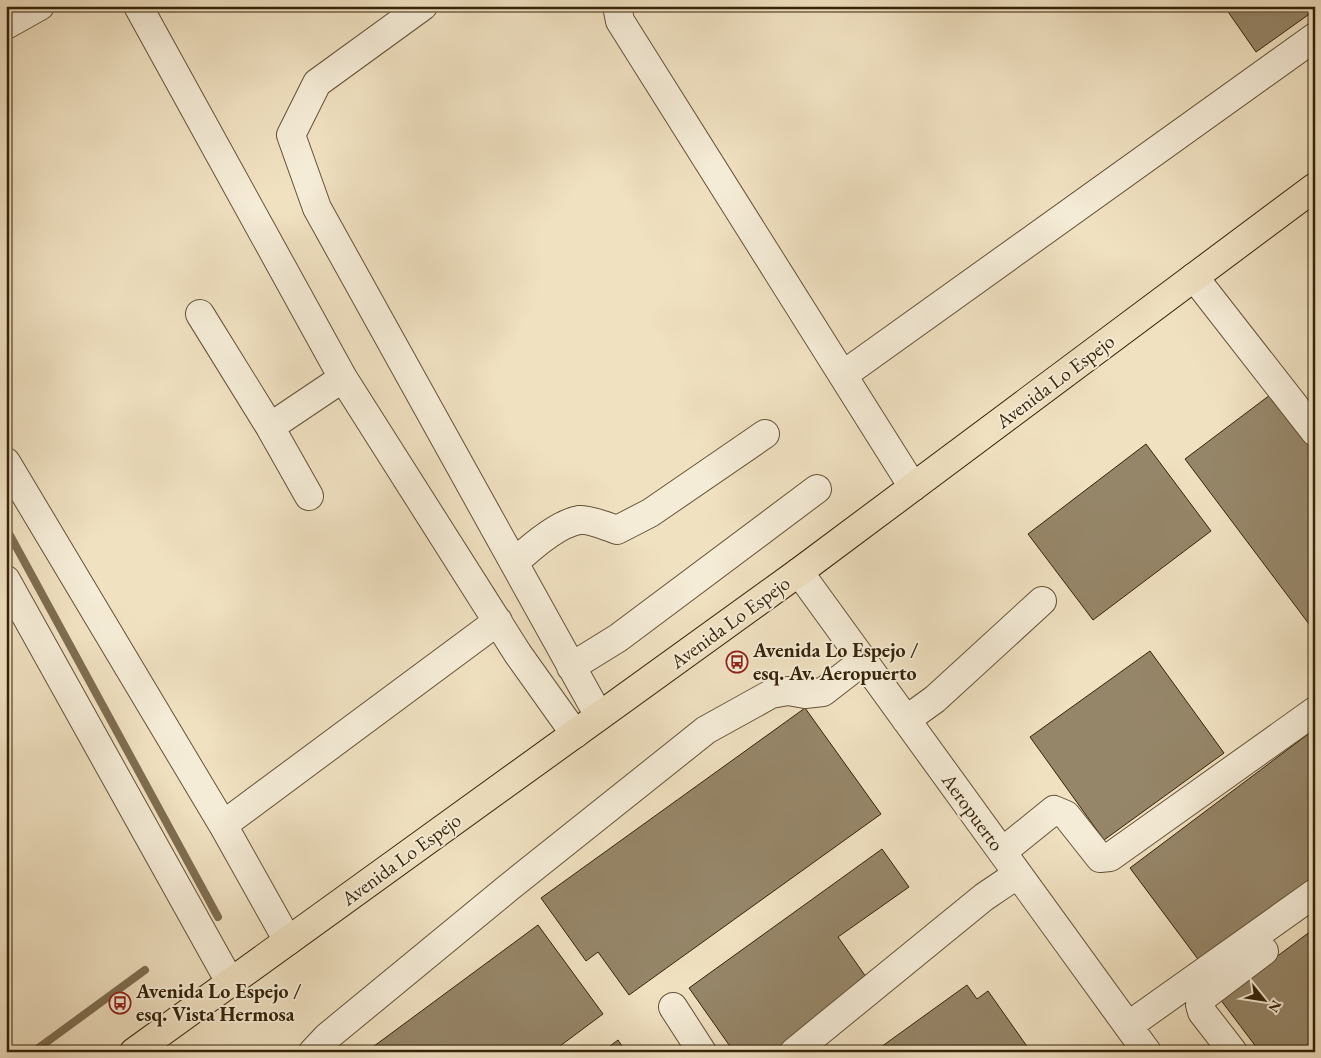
<svg xmlns="http://www.w3.org/2000/svg" width="1321" height="1058" font-family="'EB Garamond',serif">
<style>
.lines{fill:none;stroke-linecap:round;stroke-linejoin:round}
.stream{stroke:#7f6e52;stroke-width:8}
.building{fill:#968669;stroke:#352309}
.minor-casing{stroke:#645237;stroke-width:30}
.major-casing{stroke:#352309;stroke-width:30}
.minor{stroke:#f5ecd7;stroke-width:28}
.major{stroke:#f0e1c1;stroke-width:28}
.labels{text-anchor:middle;dominant-baseline:central;stroke-width:4;stroke-linejoin:round;paint-order:stroke}
.street-label{font-size:20px;fill:#352309;stroke:#f5ecd7}
.poi-label{font-size:20px;font-weight:bold;fill:#352309;stroke:#f5ecd7;text-anchor:start}
</style>
<rect width="100%" height="100%" fill="#f0e1c1"/>
<filter id="stains"><feTurbulence type="fractalNoise" baseFrequency=".004" numOctaves="4"/><feColorMatrix values="0 0 0 0 .2 0 0 0 0 .09 0 0 0 0 .02 0 0 0 .5 -.17"/></filter>
<radialGradient id="worn" r=".72"><stop offset=".6" stop-color="#630" stop-opacity="0"/><stop offset="1" stop-color="#630" stop-opacity=".3"/></radialGradient>
<g class="lines">
<path class="stream" d="M6,528L218,917
M33,1052L145,970"/>
</g>
<path class="building" d="M1224,6H1315V10L1256,52Z
M1274,392L1315,446V632L1185,459Z
M1146,444L1211,531L1093,620L1028,534Z
M1150,651L1224,753L1104,840L1030,737Z
M805,708L881,814L629,995L598,952L586,961L541,898Z
M1315,729V889L1206,970L1130,868Z
M882,849L909,887L838,937L871,984L777,1052H734L689,988Z
M538,925L603,1014L552,1052H366Z
M1315,928V1052H1260L1220,999Z
M967,985L977,999L988,991L1031,1052H874Z
M618,1040L626,1052H602Z"/>
<g class="lines">
<g class="minor-casing">
<path id="minor" d="M138,6L343,378L518,654L575,734
M423,6L317,83L291,135L317,208L599,716
M617,6L620,21L913,487
M6,25L40,6
M1194,277L1315,432
M200,314L270,427L309,496
M843,375L1315,37
M270,427L343,378
M6,462L223,825L288,941
M514,563C530,548 557,524 579,520C587,519 609,527 617,530L650,513L765,434
M799,572L1147,1052
M6,580L230,982
M571,667L618,638L817,489
M906,720L935,699L1042,601
M223,825L498,621
M1002,852L1054,810L1066,815L1100,858L1110,857L1315,711
M673,1007L702,1052
M1128,1026L1315,893
M313,1052L327,1037L508,888L706,730L771,694L788,691L805,694L823,692L863,661
M794,1052L984,897L1018,874
M1233,1052L1202,1012L1200,1005L1203,997L1264,951"/>
</g>
<g class="major-casing">
<path id="major" d="M134,1052L799,572L1315,187"/>
</g>
<use href="#minor" class="minor"/>
<use href="#major" class="major"/>
</g>
<defs>
<g id="bus-ring" transform="scale(1.125)"><circle r="9.5" fill="#f5ecd7" stroke="#8f2418" stroke-width="1.5"/><path d="M-5-6H5V4H4V6H2V4H-2V6H-4V4H-5ZM-3.5-4V0h7V-4ZM-3.5 1.2v1.5H-2V1.2ZM2 1.2v1.5H3.5V1.2Z" fill="#8f2418"/></g>
</defs>
<g fill-rule="evenodd">
<use href="#bus-ring" x="737" y="662"/>
<use href="#bus-ring" x="120" y="1003"/>
</g>
<g class="labels">
<g class="street-label">
<text transform="translate(1055 381) rotate(-37)">Avenida Lo Espejo</text>
<text transform="translate(730 622) rotate(-36)">Avenida Lo Espejo</text>
<text transform="translate(973 812) rotate(54)">Aeropuerto</text>
<text transform="translate(401 859) rotate(-36)">Avenida Lo Espejo</text>
</g>
<g class="poi-label">
<text x="753" y="650">Avenida Lo Espejo /<tspan x="753" dy="23">esq. Av. Aeropuerto</tspan></text>
<text x="136" y="991">Avenida Lo Espejo /<tspan x="136" dy="23">esq. Vista Hermosa</tspan></text>
</g>
</g>
<rect width="1321" height="1058" fill="none" stroke="#f0e1c1" stroke-width="25"/>
<rect x="8" y="8" width="1306" height="1043" fill="none" stroke="#352309" stroke-width="2.5"/>
<rect x="12" y="12" width="1296" height="1033" fill="none" stroke="#352309"/>
<g transform="translate(1264 1000) rotate(120)" stroke="#f5ecd7" stroke-width="4" paint-order="stroke">
<path d="M0-4L9 19L0 12L-9 19Z" fill="#352309"/>
<text y="-8" font-size="14" font-weight="bold" text-anchor="middle" fill="#352309">N</text>
</g>
<rect width="100%" height="100%" filter="url(#stains)"/>
<rect width="100%" height="100%" fill="url(#worn)"/>
</svg>
